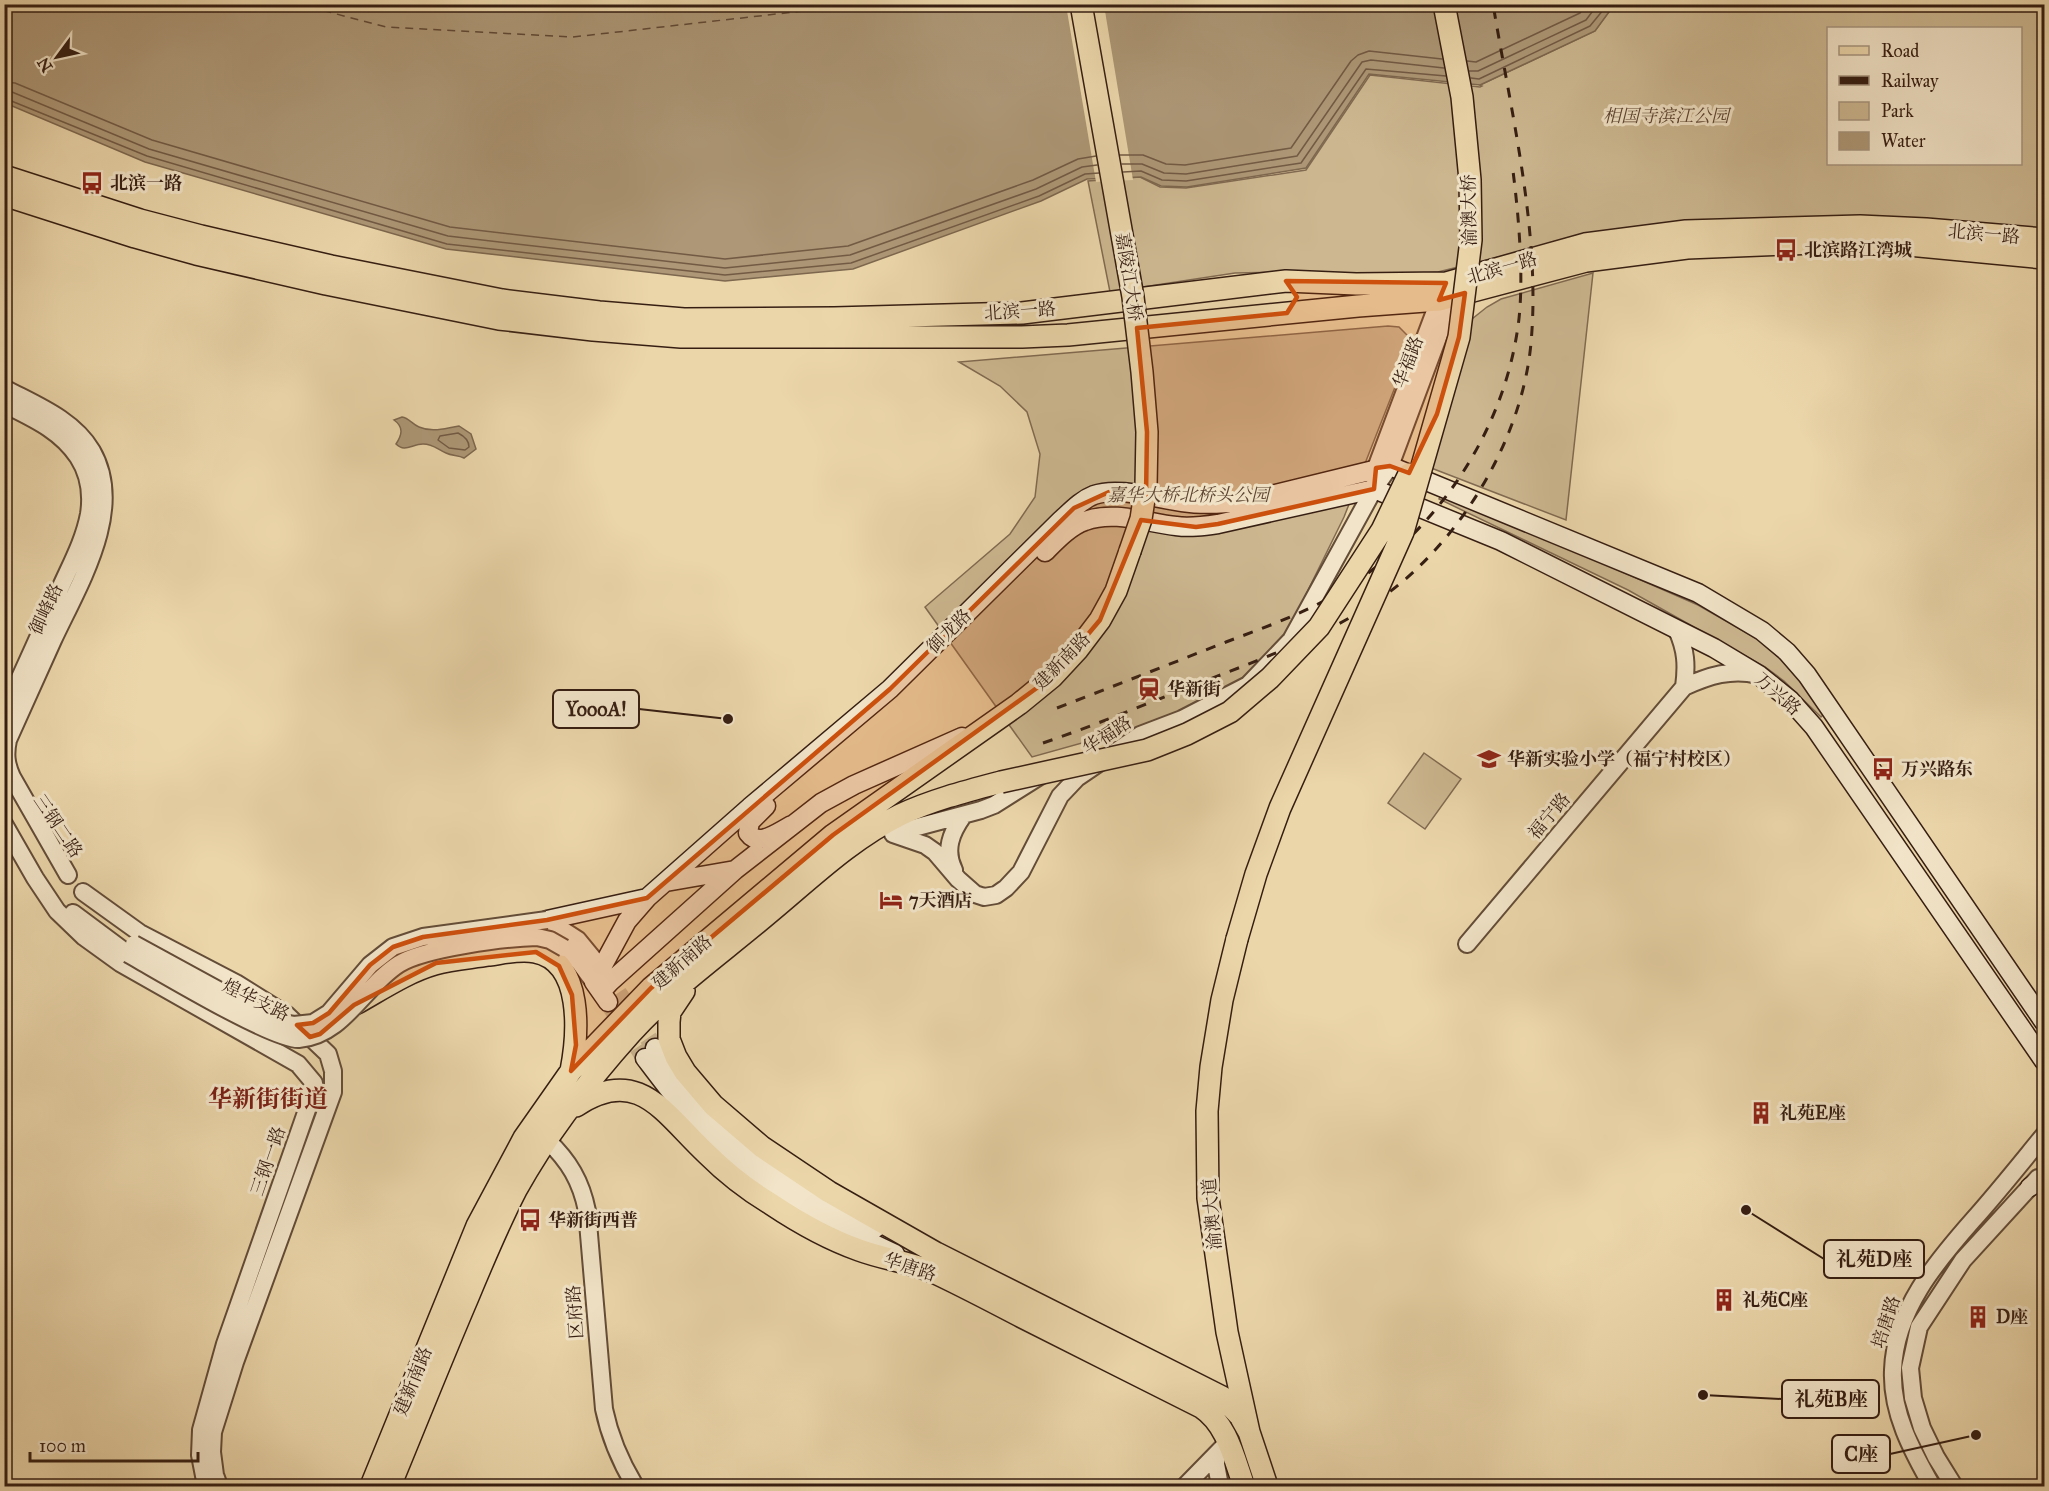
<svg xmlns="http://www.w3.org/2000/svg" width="2049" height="1491" font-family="'IM FELL Great Primer','Noto Serif SC',serif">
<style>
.green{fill:#ccb790;stroke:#816a51;stroke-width:1.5;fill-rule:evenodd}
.water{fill:#ad9776;stroke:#7d674e;stroke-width:1.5}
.pier{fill:#ebd6aa}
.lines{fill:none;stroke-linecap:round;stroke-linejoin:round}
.shore{stroke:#725a44;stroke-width:1.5}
.ferry{stroke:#604835;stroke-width:1.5;stroke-dasharray:8 6;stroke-linecap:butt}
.secondary-tunnel{stroke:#c7b18c;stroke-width:18;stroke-dasharray:18 9;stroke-linecap:butt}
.tertiary-casing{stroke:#634c38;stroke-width:20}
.secondary-casing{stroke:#361e12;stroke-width:21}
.primary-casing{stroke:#361e12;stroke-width:24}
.tertiary{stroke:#f2e4c8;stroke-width:16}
.secondary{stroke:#f2e4c8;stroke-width:18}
.primary{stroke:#ebd6aa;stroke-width:21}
.rail{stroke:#361e12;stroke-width:3;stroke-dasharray:10 10;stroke-linecap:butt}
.tertiary-bridge-casing{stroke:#634c38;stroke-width:20;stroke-linecap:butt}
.primary-bridge-casing{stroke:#361e12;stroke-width:24;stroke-linecap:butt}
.tertiary-bridge{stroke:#f2e4c8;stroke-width:16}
.primary-bridge{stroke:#ebd6aa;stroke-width:21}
.marked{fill:#cd500d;fill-opacity:0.2;stroke:#cd500d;stroke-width:4.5;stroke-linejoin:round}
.labels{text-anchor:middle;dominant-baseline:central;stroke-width:6;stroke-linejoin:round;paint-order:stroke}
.park-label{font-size:18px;font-style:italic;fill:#5c4432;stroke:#f2e4c8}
.poi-label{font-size:18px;font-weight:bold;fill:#361e12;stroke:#f2e4c8;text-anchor:start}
.street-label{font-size:18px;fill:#361e12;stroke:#f2e4c8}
.district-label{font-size:24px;font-weight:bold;fill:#7a1f14;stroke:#f2e4c8}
.leader{fill:none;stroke:#361e12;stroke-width:2}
.callout-dot{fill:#361e12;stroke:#f2e4c8;stroke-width:2}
.callout{fill:#f2e4c8;stroke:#361e12;stroke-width:2}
.callout-label{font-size:20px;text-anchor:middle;font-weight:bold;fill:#361e12}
</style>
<rect width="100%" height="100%" fill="#ebd6aa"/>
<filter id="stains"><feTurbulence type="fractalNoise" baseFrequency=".00333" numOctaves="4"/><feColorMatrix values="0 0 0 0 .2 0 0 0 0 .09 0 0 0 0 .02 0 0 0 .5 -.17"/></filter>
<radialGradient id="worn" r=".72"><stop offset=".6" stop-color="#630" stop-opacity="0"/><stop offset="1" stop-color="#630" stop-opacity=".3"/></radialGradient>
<path class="green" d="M1683,4L2044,5V232L1583,236L1438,272L1358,278L1284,272L1235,273L1110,292L1088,181L1140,177L1160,187L1186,188L1306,170L1370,75L1480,87L1482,86L1480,85L1595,31L1611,9L1620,5ZM1828,28H2020V164H1828Z
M1593,273L1566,520L1426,466L1457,331L1487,307L1501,299Z
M1388,326L1399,327L1408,336L1410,349L1344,517L1287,633L1247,679L1190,707L1132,729L1032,757L925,607L1010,534L1035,497L1040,454L1027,412L1000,386L959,362Z
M1442,493L1698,605L1761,641L1799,676L1824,714L1821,717L1784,681L1765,667L1628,590L1439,499Z
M1424,753L1461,779L1425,829L1388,803Z"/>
<path class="water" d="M4,5H1620L1611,9L1595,31L1480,85L1369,74L1306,168L1187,187L1161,186L1141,177L1087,179L1041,201L853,269L725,281L446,249L145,162L5,103Z
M402,417C409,418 412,424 419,427C433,433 445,428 459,426L471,434L476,449L464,458C458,455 452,456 446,453C437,449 433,444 423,444C412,444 405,453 396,444C402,435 404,427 394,420Z"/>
<path class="pier" d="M1066,5H1104L1133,180L1096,182Z"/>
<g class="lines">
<path class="shore" d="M1467,61L1476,62L1580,13L1586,4
M1469,71H1478L1586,20L1598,4
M1471,78L1479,79L1590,26L1608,4
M4,82L15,83L152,140L450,227L725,259L848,246L1033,180L1078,159L1096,156
M4,91L12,92L149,149L448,236L725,268L850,255L1036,189L1082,167L1097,165
M4,98L147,156L447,244L725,275L851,263L1039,196L1085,174L1099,173
M1120,155H1143L1166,164L1185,165L1291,148L1351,61L1358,55L1369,51L1442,59
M1122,164H1142L1164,173L1186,174L1297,156L1362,62L1371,60L1444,68
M1123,172L1141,171L1162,180L1186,181L1301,163L1366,69L1446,76
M458,433C464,436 469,440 469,447L465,450L449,448L438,440L440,436Z"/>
<path class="ferry" d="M311,4L325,11L386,27L573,37L865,4"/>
<path class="secondary-tunnel" d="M618,993L655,1048
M608,1002L645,1058"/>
<g class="tertiary-casing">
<path id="tertiary" d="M4,388C36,405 73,419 92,451C126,510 78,586 53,640C38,673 23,706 8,740C5,754 6,764 12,777L68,875
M4,404C32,418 60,430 78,457C89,474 92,494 89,514C84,541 70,566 59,591C41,631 23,672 4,712
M1375,480L1376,468L1443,290
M1677,630C1686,650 1687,665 1684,687
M4,824L35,878L57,911L84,937L120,963L298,1064L314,1083L309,1104L225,1344L201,1430L200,1455L206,1486
M895,833L981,810L994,805L1040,776
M893,834L925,845L935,852L958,879L975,894L984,897L996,895L1006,888L1021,872L1060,796L1077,778L1140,735L1182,719L1248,685L1291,640L1374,489L1390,466L1456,289
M954,870C944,850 951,833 963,816
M83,892L140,933L236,983L287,1015L328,1054L333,1071V1092L235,1362L213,1432L212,1452L215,1475L219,1486
M73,913L128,954
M547,920L578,940L601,968
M1467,944L1684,687C1708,676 1732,668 1758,675
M564,948L580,963L594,982
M547,1140C569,1161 581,1181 587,1211L604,1409C610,1438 620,1461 635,1486
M1217,1454L1216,1464L1220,1486
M1185,1486L1228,1442
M1932,1486C1912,1451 1891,1412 1893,1370C1895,1310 1936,1262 1973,1220C1998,1192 2021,1163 2044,1135
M1954,1486L1936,1457L1922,1428L1913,1398L1910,1368L1919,1327L1963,1260L2038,1178"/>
</g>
<g class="secondary-casing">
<path id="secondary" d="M1045,552C1056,541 1070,526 1085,521C1114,510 1147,523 1176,526C1190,528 1204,526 1218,524L1374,489L1501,541L1714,648L1759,675L1790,700L1814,727L2044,1061
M766,806L750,822L748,833C759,848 779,831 792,825
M666,882L735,870
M547,920L647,898
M601,992L610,982L735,870L821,803L854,785L962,737
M608,1002L594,982L627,921L647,898L750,807L890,689L1061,520C1071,511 1081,500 1094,495C1119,486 1156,499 1182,502C1202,505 1221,504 1242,502L1390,466L1698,593L1762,631L1787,652L1807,675L2044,1022
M655,1048C677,1078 698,1108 725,1133C768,1174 821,1205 876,1228
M645,1058C667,1087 689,1117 716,1142C766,1192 832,1224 895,1254
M2030,1187L2044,1178"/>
</g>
<g class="primary-casing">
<path id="primary" d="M4,176L140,220L201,236L331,266L502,300L599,312L684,319L834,318L1022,313L1286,281L1356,284L1446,283L1585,244L1686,231L1860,226L1926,229L2044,239
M4,195L135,237L196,254L326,284L499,319L593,330L681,337H1022L1068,335L1358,306L1439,300L1586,261L1687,248L1866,241L2044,258
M1237,939L1222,1000L1211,1067L1207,1111L1208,1198L1227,1332L1249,1432L1267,1486
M684,991L670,1012L669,1022V1039L676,1057L685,1072L713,1105L762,1147L829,1192L936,1253L1222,1397L1240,1416L1249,1432
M357,1003C382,989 407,972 435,964C452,959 471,958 489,955C504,953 520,949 535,952C584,961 578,1035 571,1071
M576,1106C639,1064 664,1114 707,1154C726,1173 748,1190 771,1204C798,1222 828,1239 859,1250C883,1259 910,1262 933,1272C963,1286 993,1302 1022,1317C1082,1347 1141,1377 1201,1407C1227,1424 1234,1458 1244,1486
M371,1486L477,1226L524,1138L571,1071L651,988L833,835L1019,704L1052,677L1078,649L1100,620L1116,591L1130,551
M390,1486C416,1423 441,1360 468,1297C483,1261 498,1225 516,1190C547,1134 588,1081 631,1033C670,990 719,955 763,918C806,883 849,840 900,815C932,800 967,791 1001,782"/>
</g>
<use href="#tertiary" class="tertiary"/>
<use href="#secondary" class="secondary"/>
<use href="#primary" class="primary"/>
<path class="rail" d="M1057,708C1114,686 1170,664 1226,642C1263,628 1303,614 1338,593C1431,538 1500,440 1517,333C1525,287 1519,218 1513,171
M1043,743C1096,725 1148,703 1200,683C1258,660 1318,639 1371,605C1455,551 1522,443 1531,343C1541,233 1511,113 1493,4"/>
<g class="tertiary-bridge-casing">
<path id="tertiary-bridge" d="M134,944L275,1021L294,1025L313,1023L329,1013L370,965L393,947L423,937L547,920
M128,954C157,970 274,1041 299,1039C343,1036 364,986 399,964C425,948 505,938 537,937L550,940L564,948"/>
</g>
<g class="primary-bridge-casing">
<path id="primary-bridge" d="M1081,4L1133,297L1142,372L1147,432L1146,486L1141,519L1130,551
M1001,782L1147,750L1187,734L1230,712L1270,678L1319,627L1382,530L1409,474
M1237,939L1256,874L1280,808L1403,532L1459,337L1471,240L1470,180L1462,97L1444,4"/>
</g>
<use href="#tertiary-bridge" class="tertiary-bridge"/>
<use href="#primary-bridge" class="primary-bridge"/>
</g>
<path class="marked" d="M1286,281L1446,283L1439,300L1465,293L1459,337L1437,414L1409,473L1390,466L1376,468L1374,489L1218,524L1196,527L1141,520L1100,620L1052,677L833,835L651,988L571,1071L576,1045L572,995L559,966L536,952L436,963L354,1005L320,1034L310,1037L297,1025L313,1023L329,1013L370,965L393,947L423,937L547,920L647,898L890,689L1074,508L1109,492L1146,496L1147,432L1137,328L1287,313L1297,297Z"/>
<defs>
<g id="bus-bare" transform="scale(1.8)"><path d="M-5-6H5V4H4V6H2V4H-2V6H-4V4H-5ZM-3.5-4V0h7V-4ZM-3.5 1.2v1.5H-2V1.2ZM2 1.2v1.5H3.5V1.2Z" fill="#8f2418" stroke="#f2e4c8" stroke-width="2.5" paint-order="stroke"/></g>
<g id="station-bare" transform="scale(1.8)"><path d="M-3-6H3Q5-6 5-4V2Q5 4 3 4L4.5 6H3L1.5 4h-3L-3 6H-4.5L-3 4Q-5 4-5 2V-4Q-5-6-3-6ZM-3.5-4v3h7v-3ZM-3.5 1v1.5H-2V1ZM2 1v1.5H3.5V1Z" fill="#8f2418" stroke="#f2e4c8" stroke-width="2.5" paint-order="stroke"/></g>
<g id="school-bare" transform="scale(1.8)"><path d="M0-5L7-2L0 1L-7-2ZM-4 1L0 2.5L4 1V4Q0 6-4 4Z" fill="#8f2418" stroke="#f2e4c8" stroke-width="2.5" paint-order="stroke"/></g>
<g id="hotel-bare" transform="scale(1.8)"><path d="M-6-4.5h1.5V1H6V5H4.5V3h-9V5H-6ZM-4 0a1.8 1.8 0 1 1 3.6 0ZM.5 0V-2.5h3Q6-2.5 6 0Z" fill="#8f2418" stroke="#f2e4c8" stroke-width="2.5" paint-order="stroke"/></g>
<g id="building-bare" transform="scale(1.8)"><path d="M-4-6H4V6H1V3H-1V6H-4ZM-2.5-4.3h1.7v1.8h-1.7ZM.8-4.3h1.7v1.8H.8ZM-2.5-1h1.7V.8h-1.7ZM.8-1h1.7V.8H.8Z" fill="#8f2418" stroke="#f2e4c8" stroke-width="2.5" paint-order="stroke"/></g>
</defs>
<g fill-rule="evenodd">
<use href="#bus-bare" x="92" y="183"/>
<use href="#bus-bare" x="1786" y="250"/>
<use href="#station-bare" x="1149" y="689"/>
<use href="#school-bare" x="1489" y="759"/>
<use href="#bus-bare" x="1883" y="769"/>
<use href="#hotel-bare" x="891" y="900"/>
<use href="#building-bare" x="1761" y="1113"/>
<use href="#bus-bare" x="530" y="1220"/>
<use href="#building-bare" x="1724" y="1300"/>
<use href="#building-bare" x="1978" y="1317"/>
</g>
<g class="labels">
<g class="park-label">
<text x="1666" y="116">相国寺滨江公园</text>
<text x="1188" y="495">嘉华大桥北桥头公园</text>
</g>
<g class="poi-label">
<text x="110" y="183">北滨一路</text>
<text x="1804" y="250">北滨路江湾城</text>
<text x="1167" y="689">华新街</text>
<text x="1507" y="759">华新实验小学（福宁村校区）</text>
<text x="1901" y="769">万兴路东</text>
<text x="909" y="900">7天酒店</text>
<text x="1779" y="1113">礼苑E座</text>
<text x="548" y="1220">华新街西普</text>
<text x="1742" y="1300">礼苑C座</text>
<text x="1996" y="1317">D座</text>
</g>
<g class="street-label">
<text transform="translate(1469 210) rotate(-91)">渝澳大桥</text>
<text transform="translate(1984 234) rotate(5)">北滨一路</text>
<text transform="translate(1502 268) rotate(-16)">北滨一路</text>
<text transform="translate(1129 277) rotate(81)">嘉陵江大桥</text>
<text transform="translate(1020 311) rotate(-4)">北滨一路</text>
<text transform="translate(1408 362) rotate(-69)">华福路</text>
<text transform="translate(46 609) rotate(-65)">御峰路</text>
<text transform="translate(949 631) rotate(-45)">御龙路</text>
<text transform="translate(1062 661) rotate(-46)">建新南路</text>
<text transform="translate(1778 694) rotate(41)">万兴路</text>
<text transform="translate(1107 735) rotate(-33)">华福路</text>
<text transform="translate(1549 816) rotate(-50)">福宁路</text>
<text transform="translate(58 826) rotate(56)">三钢二路</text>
<text transform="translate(682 962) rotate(-41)">建新南路</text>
<text transform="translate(256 1000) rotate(26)">煌华支路</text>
<text transform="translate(268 1161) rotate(-71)">三钢一路</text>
<text transform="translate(1212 1214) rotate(-95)">渝澳大道</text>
<text transform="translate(910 1267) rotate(18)">华唐路</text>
<text transform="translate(575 1312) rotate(-94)">区府路</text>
<text transform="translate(1886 1322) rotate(-72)">培唐路</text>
<text transform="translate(413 1381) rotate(-68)">建新南路</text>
</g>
<g class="district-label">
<text x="268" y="1099">华新街街道</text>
</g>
</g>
<path class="leader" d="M728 719L639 709M1746 1210L1824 1259M1703 1395L1782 1399M1976 1435L1890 1454"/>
<g class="callout-dot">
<circle cx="728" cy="719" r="6"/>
<circle cx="1746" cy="1210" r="6"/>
<circle cx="1703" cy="1395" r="6"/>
<circle cx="1976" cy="1435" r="6"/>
</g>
<g class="callout">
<rect x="553" y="690" width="86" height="38" rx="6"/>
<rect x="1824" y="1240" width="100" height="38" rx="6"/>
<rect x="1782" y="1380" width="97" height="38" rx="6"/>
<rect x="1832" y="1435" width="58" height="38" rx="6"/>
</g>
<g class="callout-label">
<text x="596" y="716">YoooA!</text>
<text x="1874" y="1266">礼苑D座</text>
<text x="1831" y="1406">礼苑B座</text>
<text x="1861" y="1461">C座</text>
</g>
<rect width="2049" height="1491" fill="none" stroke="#ebd6aa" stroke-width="24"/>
<rect x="6" y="6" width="2037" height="1479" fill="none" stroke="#361e12" stroke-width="3"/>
<rect x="12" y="12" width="2025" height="1467" fill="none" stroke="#361e12" stroke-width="1.5"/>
<rect x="1827" y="27" width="195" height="138" fill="#f2e4c8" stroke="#a7957f" stroke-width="1.5"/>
<rect x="1839" y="46" width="30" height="9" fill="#ebd6aa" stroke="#a7957f" stroke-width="1.5"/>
<text x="1881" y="57" font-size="18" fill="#361e12">Road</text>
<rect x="1839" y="76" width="30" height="9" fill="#361e12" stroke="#a7957f" stroke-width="1.5"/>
<text x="1881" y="87" font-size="18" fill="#361e12">Railway</text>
<rect x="1839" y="102" width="30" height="18" fill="#ccb790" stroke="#a7957f" stroke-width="1.5"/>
<text x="1881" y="117" font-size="18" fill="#361e12">Park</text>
<rect x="1839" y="132" width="30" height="18" fill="#ad9776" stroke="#a7957f" stroke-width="1.5"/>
<text x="1881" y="147" font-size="18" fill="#361e12">Water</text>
<g transform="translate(57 57) rotate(237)" stroke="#f2e4c8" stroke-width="4.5" paint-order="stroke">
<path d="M0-4.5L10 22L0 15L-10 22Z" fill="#361e12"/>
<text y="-9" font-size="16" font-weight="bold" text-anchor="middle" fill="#361e12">N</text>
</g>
<path d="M30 1452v9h168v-9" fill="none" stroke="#361e12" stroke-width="3"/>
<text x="39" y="1452" font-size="18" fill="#361e12" stroke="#f2e4c8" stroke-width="4.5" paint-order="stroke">100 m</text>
<rect width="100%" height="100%" filter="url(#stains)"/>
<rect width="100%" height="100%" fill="url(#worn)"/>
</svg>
